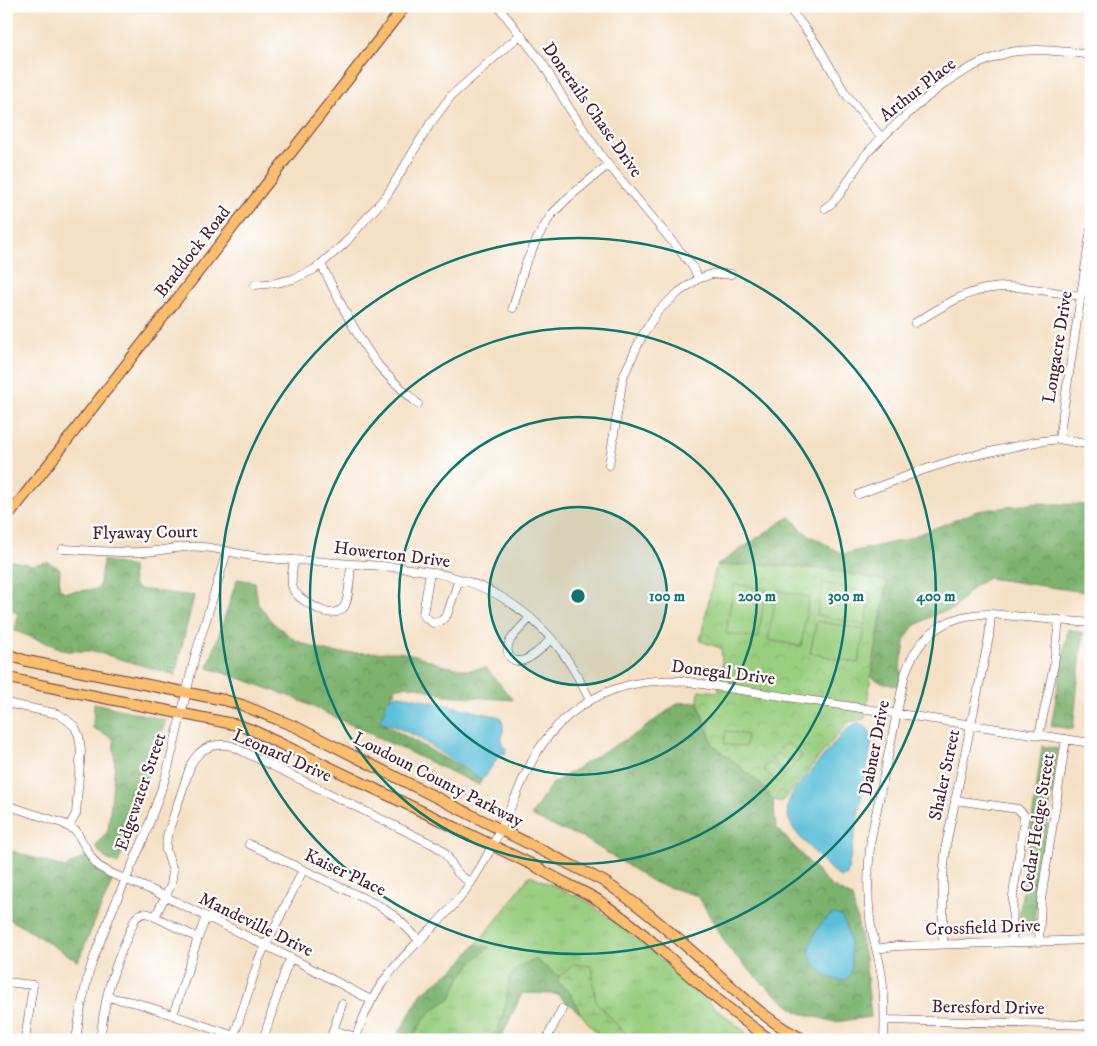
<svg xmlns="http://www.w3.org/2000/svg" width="1097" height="1046" font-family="'IM FELL DW Pica',serif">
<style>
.grass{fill:url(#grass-tufts);stroke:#727756}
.forest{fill:url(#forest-crowns);stroke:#62684c}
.wetland{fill:url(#wetland-marsh);stroke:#727756}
.park{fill:url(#park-crowns);stroke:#727756}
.pitch{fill:#9acf80;stroke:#727756}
.water{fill:#5abfd8;stroke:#526f82}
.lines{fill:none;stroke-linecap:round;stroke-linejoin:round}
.minor-casing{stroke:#643c42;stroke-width:9}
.major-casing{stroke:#643c42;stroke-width:12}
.minor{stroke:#fff;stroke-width:8}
.major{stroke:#fbbd6e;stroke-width:10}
.ring{fill:none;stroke:#0f766e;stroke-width:2.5}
.labels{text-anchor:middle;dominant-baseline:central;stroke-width:4.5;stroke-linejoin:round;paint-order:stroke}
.street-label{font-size:18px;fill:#4a1f2b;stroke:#fff}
.centre{fill:#0f766e;stroke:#fff;stroke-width:2.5}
.ring-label{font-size:15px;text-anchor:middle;font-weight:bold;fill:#0f766e;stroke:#fff;stroke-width:4.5;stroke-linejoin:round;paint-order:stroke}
</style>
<defs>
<pattern id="grass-tufts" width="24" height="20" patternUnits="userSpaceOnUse" patternTransform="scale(1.25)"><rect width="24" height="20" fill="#9acf80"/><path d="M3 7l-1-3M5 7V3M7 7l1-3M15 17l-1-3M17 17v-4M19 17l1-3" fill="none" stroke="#86b16f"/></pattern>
<pattern id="forest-crowns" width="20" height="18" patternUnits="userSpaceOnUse" patternTransform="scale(1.25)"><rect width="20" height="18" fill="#7bb26e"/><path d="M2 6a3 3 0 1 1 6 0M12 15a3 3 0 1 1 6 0" fill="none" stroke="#67905b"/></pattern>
<pattern id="wetland-marsh" width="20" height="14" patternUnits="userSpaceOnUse" patternTransform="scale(1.25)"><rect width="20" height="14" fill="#9acf80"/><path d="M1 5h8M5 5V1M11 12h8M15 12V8" fill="none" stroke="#86b16f"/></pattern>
<pattern id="park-crowns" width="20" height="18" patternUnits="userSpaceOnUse" patternTransform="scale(1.25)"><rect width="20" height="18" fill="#9acf80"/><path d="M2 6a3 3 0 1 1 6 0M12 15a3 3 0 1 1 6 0" fill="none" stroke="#86b16f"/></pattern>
</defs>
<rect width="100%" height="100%" fill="#fff"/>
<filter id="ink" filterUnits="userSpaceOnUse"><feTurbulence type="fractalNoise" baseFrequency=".02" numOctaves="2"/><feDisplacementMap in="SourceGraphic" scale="10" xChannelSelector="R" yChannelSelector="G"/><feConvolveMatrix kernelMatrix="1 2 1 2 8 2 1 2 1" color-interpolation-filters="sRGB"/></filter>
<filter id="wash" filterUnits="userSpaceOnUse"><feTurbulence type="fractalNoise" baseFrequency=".0096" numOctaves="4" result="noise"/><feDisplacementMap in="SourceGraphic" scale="20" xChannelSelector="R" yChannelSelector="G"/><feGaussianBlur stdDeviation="1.12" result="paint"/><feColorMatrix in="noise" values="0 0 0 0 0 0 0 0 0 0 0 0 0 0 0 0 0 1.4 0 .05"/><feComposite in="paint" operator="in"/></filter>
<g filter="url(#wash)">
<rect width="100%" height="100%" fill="#f4e0c4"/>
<path class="grass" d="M530,875L587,901L649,949L718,1010L755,1040H602L581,1014L557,994L522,993L500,1040H397L399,1033L422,993L458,966L498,918Z"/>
<path class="forest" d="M1037,503L1091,505V593L988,578L974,586L954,609L938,613L916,625L910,631L905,639L904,650L900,666L903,685C891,686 881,684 871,676L887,582L831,570L762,564L716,566L790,516L804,532L843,554L904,540L978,511Z
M6,559L8,560L32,565L48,562L60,569L59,588L65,592L99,589L103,560L132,567L133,585L139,589L194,596L175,675L93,651H67L15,631L18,614L6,607Z
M237,579L255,582L258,604L273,623L295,640L312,647L330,652L343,653L399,652L416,655L441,665L467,670L486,668L513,700L443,695L415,686L397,687L391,697L382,723L482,779L479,785L294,698L245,680L208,668Z
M1068,629L1083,633L1073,729L1051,726Z
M698,702L713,745L760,783L773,800L776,827L831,886L852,897L865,957L871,1017L835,1022L797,1012L761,982L729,949L698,896L655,883L582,837L557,828L531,816L551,785L598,755L639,732L678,703Z
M94,703L166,720L118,864L106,859L95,847L108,831L115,762L113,738L93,728Z
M1042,746L1058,749L1032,934L1017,932Z
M6,849L65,868L89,854L115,875L78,961L6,917Z
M475,945L490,947L472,962L460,978L451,998L433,1010L423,1020L413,1040H397L399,1033L422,993L458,966Z
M536,960L559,976L558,982L570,993L581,1014L557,994L522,993L500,1040H488L498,1030L506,1004L509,978L519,966Z"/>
<path class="wetland" d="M574,964L590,966L593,971V980L596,1002L631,1040H602L581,1014L570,993L558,982L559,976L564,973Z"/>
<path class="park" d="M762,564L831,570L887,582L871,676L865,719L848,722L782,802L773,800L760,783L713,745L698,702L699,690L718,692L723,671L721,648L700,641L716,566Z"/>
<path class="pitch" d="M823,583L871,593L865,625L817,615Z
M734,584L766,589L758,638L726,633Z
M777,591L809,597L801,646L768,640Z
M817,621L865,630L858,663L810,653Z
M726,731L747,735L745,747L724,744Z
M787,742L802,756L796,764L780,749Z
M778,752L794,766L787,774L771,759Z
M769,762L785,776L778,783L763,769Z"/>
<path class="water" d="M398,695L411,697L500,717C507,729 500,735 502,746L506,748L505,754L502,753C496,756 487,778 482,779C481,779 479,778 478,778L416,736L394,726L382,723L380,720C387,709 382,699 398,695Z
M859,723C868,726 871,732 872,741L848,871L847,875C841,879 838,876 833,872C825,864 817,855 809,847C791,828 779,814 795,789L845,731L853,725Z
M834,914L841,916C849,928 851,947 851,961C852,967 852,976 846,979C835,986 813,967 810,956C809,947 812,937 817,930C822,923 826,917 834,914Z"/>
</g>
<g filter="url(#ink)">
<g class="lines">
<g class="minor-casing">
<path id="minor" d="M498,6L543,64L569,108L602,157L690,263L696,273L698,279
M787,6L804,27L818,46L845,93L882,138
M825,208C842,198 851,173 864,157C875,143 889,131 902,119C930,94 956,71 993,58C999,56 1005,53 1011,52C1037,48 1064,51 1091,55
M321,264C338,297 356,337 379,366C391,380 405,392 418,404
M255,285L276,283L293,279L315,269L344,244L387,195L430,124L451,96L521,34
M513,308L525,265L538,237L551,215L569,197L608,165
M915,323C939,309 964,291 992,288C1018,284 1054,293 1081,296
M1059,439L1091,229
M609,465L623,377L642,336L658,311L679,292L698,279L712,274H731
M859,494L923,470L958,459L1035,442L1059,439L1091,445
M63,549C89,550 116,553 142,552C163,552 182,544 203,547C218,548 232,553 247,555C273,560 300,560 326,562C386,567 450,566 503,598C531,615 555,639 572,667C579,678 584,689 590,700
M294,560C293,569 289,582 294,591C298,598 318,610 326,612C332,614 340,612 344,607C349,601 350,574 351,564
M430,572L423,614L425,617L433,623L441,621L447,615L459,579
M530,618C524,625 512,635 509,643C507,648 507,654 511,658C523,669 543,647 551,639
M6,703L58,714L66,719L75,727L79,736L81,750L76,814L69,826
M1039,735L1054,665L1059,620
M955,800L1018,809L1024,815V821L1013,895L1012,942
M6,805L62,823L76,831L93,860L98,866L110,873L154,891L291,958L371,1000
M249,844L378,905L396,917L420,941
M155,917L171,885L173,871L166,850L167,836L191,764C200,748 214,742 232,746L436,846C448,853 449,862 457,872C461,877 466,879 471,883
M1039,942L1041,900L1066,739
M943,944V877L946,845L989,637L991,614
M876,949L896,946L1091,940
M6,982L33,985L25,1040
M107,997L137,1003L246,1040
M173,1015L198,938L206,917
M885,1020L1091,1025
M333,1030L356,1037
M234,1036L259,959L303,870
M76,1040L81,1007L88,976L94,957L112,911L144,838L165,779L173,749L195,656L227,551
M100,1040C103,1019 105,998 112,978C118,957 127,938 135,919C139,914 143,912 149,914L198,938
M263,1040L285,971L291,958
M330,1040L342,1004
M355,1040C362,1019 370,1000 383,982C405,950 438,926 462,895C485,865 500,830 516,796C522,781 529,766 537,752C570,700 623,677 682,681L1091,743
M546,1040L562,1009
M884,1040C885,1017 885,994 881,971C878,953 872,936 870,919C867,892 868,865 871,838L905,674C919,634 948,613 991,614L1091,623"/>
</g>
<g class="major-casing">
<path id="major" d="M6,519L405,6
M6,654L27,661L224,700L242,705L296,727L603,881C641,905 674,936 708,965C738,992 768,1024 806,1040
M6,677L35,684L238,725L252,730L446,823L537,867C556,880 578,888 598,900C606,906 615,912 623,918C644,933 662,951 681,968C710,994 739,1018 771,1040"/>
</g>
<use href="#minor" class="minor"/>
<use href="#major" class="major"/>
</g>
</g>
<circle cx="578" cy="596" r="89" fill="#0f766e" fill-opacity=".12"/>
<g class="ring">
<circle cx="578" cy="596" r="89"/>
<circle cx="578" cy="596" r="179"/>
<circle cx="578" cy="596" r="268"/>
<circle cx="578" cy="596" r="358"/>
</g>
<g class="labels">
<g class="street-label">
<text transform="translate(918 90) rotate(-38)">Arthur Place</text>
<text transform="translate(592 110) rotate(55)">Donerails Chase Drive</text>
<text transform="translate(193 252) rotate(-52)">Braddock Road</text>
<text transform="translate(1058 347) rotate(-81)">Longacre Drive</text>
<text transform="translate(145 533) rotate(-1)">Flyaway Court</text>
<text transform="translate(392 555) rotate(7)">Howerton Drive</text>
<text transform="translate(723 673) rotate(7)">Donegal Drive</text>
<text transform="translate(875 748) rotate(-79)">Dabner Drive</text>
<text transform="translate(282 756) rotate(24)">Leonard Drive</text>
<text transform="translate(945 775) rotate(-78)">Shaler Street</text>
<text transform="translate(438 780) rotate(27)">Loudoun County Parkway</text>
<text transform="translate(141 792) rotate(-71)">Edgewater Street</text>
<text transform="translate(1038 823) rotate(-81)">Cedar Hedge Street</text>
<text transform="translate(345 873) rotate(25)">Kaiser Place</text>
<text transform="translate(256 925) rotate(26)">Mandeville Drive</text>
<text transform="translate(983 928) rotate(-2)">Crossfield Drive</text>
<text transform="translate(988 1008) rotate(1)">Beresford Drive</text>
</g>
</g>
<circle cx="578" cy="596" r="8" class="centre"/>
<g class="ring-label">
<text x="667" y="601">100 m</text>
<text x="757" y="601">200 m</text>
<text x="846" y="601">300 m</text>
<text x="936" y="601">400 m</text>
</g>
<rect width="1097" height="1046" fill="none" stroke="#fff" stroke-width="25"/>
</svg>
